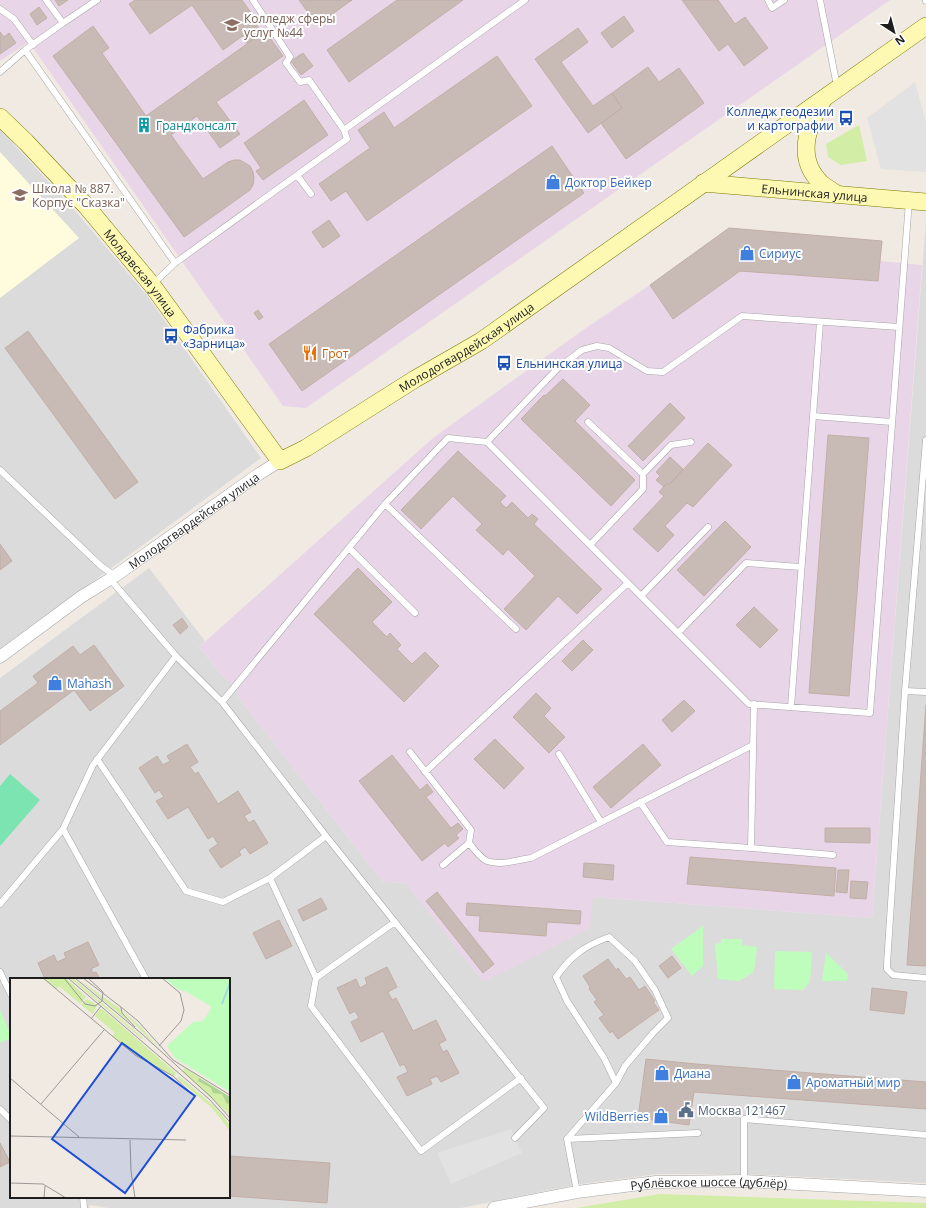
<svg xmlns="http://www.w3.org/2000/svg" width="926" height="1208" font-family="'Open Sans',sans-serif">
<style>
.residential{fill:#dcdbdb;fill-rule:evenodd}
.industrial{fill:#e9d5e8}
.education{fill:#fffbdd}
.grass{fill:#d1eda6}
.park{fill:#bffdbd}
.pitch{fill:#7ce4b0}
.parking{fill:#e2e2e2}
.building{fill:#c8bbb6;stroke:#c2aea5}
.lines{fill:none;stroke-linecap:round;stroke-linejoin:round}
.lane-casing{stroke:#a5a5a5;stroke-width:7}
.street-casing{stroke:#a5a5a5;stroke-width:13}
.secondary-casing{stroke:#7a7900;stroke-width:18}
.lane{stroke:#fff;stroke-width:6}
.street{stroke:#fff;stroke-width:12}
.secondary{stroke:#fdf9b3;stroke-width:17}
.labels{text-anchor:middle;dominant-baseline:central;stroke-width:4;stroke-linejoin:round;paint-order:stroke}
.education-label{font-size:12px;fill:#785e54;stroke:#fff;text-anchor:start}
.transit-label{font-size:12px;fill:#164399;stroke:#fff;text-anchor:start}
.culture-label{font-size:12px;fill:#0d838f;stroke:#fff;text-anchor:start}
.shop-label{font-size:12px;fill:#366cbe;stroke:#fff;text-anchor:start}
.street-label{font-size:12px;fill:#1e1e1e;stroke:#fff}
.food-label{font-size:12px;fill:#c56008;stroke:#fff;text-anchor:start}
.service-label{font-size:12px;fill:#4e5e75;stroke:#fff;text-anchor:start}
.inset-river{fill:none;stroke:#a1d9e0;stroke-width:2}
.inset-road{fill:none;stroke:#9c9894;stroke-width:1}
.view{fill:#1d4ed8;fill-opacity:0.15;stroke:#1d4ed8;stroke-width:2}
.inset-edge{fill:none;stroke:#1e1e1e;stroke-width:2}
</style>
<rect width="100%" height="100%" fill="#f0eae3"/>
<path class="residential" d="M0,129L77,213L148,297L261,458L0,650Z
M926,221V1183L745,1174H657L574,1185L461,1208H108L90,1205L89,1208H0V678L149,568L205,641L199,647L224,678L230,681L238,691L237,696L383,882L406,883L483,981L593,897L872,918ZM11,979H229V1197H11Z"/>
<path class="industrial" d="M0,0H890L306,408L283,406L29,42L0,61Z
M729,228L882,241L880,261L922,265L872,918L593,897L590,928L483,982L406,883L383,882L237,696L238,691L230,681L224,678L199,647L433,438L583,330L650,285Z"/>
<path class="education" d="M0,152L79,238L0,298Z"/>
<path class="grass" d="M859,125L867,161L841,165L828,157L826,144Z
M660,1194L926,1203V1208H576Z"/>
<path class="park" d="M703,926V966L692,976L671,949Z
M721,939H742V945L757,947L754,972L739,981L718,979L715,944L721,943Z
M775,951L812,952L810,982L803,990L774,989Z
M826,953L848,974L847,981H822Z
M0,1010L11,1035V1038L0,1043Z"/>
<path class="pitch" d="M10,774L40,800L0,846V786Z"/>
<path class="parking" d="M915,82L926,122V172L881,169L867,118Z
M511,1129L522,1153L451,1184L437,1153Z"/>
<path class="building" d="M55,0H68L59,6Z
M135,0H242L259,24L223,50L192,5L150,34L129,4Z
M299,0H352L317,25Z
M397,0H463L349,82L327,50Z
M682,0H718L735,24L745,17L768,48L744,66L728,44L719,51Z
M39,7L47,18L37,25L30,14Z
M624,16L634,31L612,48L601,33Z
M93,26L109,48L102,53L146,116L265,31L283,56L216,102L240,134L220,148L197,116L171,135L203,179L228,162L234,160H240L250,166L253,172L254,178L253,185L250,190L184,237L53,56Z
M257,26L262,33L247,43L242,36Z
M578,28L588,42L561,62L593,106L612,93L622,108L588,133L535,59Z
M0,32L4,37L9,33L16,43L0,54Z
M303,53L313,66L301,75L291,61Z
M497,56L532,106L367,221L346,191L331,201L319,184L370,148L358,130L384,112L394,128Z
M648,67L659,82L679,68L704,103L626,159L601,123L622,108L612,93Z
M304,100L328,135L263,180L256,171L261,168L244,143Z
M552,146L584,193L302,391L269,344Z
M329,220L340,236L323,248L312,232Z
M729,228L882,241L878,281L740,271L673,319L650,285Z
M258,310L263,317L259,320L254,313Z
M28,331L138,482L115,499L5,348Z
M563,379L590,405L575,421L635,480L611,506L521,419L544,395L545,396Z
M670,403L685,418L643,461L628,446Z
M828,435L869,438L849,696L809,693Z
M708,443L732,465L693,507L687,503L665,526L674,535L658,552L633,529L664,496L659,492L667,483L669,485Z
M458,451L506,496L500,502L506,508L512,502L528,518L532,514L538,519L534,524L602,589L577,614L558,596L526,630L504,609L535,576L508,549L503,555L476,530L482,524L453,496L421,529L401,510Z
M670,457L683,469L669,485L667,483L664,487L656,480L660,476L656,472Z
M725,521L751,547L704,596L677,570Z
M0,544L12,561L0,570Z
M358,568L392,602L372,622L387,637L390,633L401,645L397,649L412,664L425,652L439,666L404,702L314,614Z
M754,607L778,630L760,648L736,625Z
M182,618L188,627L180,634L173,625Z
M583,640L593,650L572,671L562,661Z
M94,645L124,686L90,711L74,690L0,745V711L38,683L33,676L73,646L80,655Z
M536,693L551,708L544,716L565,737L549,753L513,717Z
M684,700L695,711L672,732L662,720Z
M926,705V966L907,965Z
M495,739L524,768L504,789L474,759Z
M187,744L198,762L190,767L195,774L198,772L218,804L238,791L251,812L244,816L249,823L254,820L268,843L250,854L245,847L239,851L241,855L221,868L209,850L218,844L213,836L208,839L188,807L168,819L156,801L164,797L159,790L155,793L139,768L157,756L163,765L170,761L167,756Z
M643,744L661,765L611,808L593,787Z
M392,755L420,790L427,784L433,792L426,797L451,828L458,823L463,829L456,835L459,838L448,847L445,843L422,861L359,781Z
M825,828H870V843L825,842Z
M690,857L836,868L834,896L687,884Z
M584,863L614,865L613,880L583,877Z
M838,870H849L847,893L836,892Z
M851,881L868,882L866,899L850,898Z
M437,892L494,964L483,973L426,901Z
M321,898L327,909L303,921L298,910Z
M467,903L581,911L580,924L547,922L546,936L479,931L480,916L466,915Z
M279,920L292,946L266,959L253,933Z
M88,942L99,965L91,969L93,973L96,972L100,979H45L38,963L54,955L57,962L66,958L64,953Z
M672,956L681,968L668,978L659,966Z
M608,959L616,970L618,968L626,979L630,977L639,990L645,986L655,1001L653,1002L659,1010L618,1039L612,1031L610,1033L599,1018L604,1015L594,1002L597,1000L589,989L590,987L583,976Z
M387,967L397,987L388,992L392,1000L396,998L413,1031L436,1020L446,1040L439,1044L443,1052L447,1050L459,1073L441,1082L437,1076L430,1079L432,1084L407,1096L397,1077L408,1072L404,1064L400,1066L383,1031L361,1042L351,1022L359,1018L355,1011L350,1014L337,988L356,979L360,988L367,984L365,978Z
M872,988L907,992L904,1014L870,1010Z
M646,1059L696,1064L926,1082V1109L694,1092L689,1125L638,1118Z
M0,1143L10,1162L0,1167Z
M229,1156L330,1163L327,1203L229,1196Z"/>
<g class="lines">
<g class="lane-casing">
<path id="lane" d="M253,0L290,57L286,63L300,82L309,80L344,130
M768,0L772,8L784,0
M820,0L837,86
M926,0V1
M0,9L14,19L33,45
M63,23L97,0
M25,50L63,23L46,0
M0,72L25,50L175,263
M297,175L311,194
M153,284L175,263L347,139L344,130L525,0
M899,327L742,316L663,372L647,371L609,348L597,346L582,350L558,368L487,442L749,704L870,713L909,201
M813,416L820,322
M588,422L643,474V489L590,545
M926,440L905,691L887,964V969L893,975L926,978
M487,442L448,438L385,504L516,629
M0,470L101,566L115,576
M643,474L671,445L691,442
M349,548L415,613
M110,579L176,656L222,702L326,836L544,1108L515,1138
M641,596L708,527
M678,633L746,563L801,567
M905,691L926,692
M222,702L385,504
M754,704L751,848L833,855
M791,707L813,416L892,422
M410,752L471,830L469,843C474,849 480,858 487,861C501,866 517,860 531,858L753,745
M559,754L601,822
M97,759L186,891L223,902L270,878L326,836
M425,772L628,583
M640,802L667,842L751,848
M63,829L146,979
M443,865L469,843
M270,878L316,978
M0,904L63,829L93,765L176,656
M395,922L316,978L311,1006L421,1151L521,1078
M0,972L11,995
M0,1109L11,1120
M567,1139L698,1133
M744,1181V1119L926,1135
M577,1192L567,1139L616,1083L625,1066L653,1033L668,1018L655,990L635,961L609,937C584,946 571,956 556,977L567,1001L604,1058L616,1083
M83,1197L84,1208"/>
</g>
<g class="street-casing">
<g id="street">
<path id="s1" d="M0,657L81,597L115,576L259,474L280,461"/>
<path id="s2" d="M494,1208L577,1192L656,1182L744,1181L926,1191"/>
</g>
</g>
<g class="secondary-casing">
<g id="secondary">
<path d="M822,102C806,128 796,160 822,184C827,188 832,191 837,194"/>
<path id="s3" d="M0,117L26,142L87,207L152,285L280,461L306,448L415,379L481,341L926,26"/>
<path id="s4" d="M703,183L926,202"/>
</g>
</g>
<use href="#lane" class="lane"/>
<use href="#street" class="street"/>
<use href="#secondary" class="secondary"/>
</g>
<defs>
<g id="university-bare" transform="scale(1.2)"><path d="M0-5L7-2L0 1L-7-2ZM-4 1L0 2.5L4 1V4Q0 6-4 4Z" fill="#8d6e63" stroke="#fff" stroke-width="2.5" paint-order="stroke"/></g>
<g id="bus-bare" transform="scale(1.2)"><path d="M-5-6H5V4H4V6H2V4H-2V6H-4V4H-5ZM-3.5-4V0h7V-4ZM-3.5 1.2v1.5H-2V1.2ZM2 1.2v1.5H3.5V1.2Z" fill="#1a4fb4" stroke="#fff" stroke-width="2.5" paint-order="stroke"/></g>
<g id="building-bare" transform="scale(1.2)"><path d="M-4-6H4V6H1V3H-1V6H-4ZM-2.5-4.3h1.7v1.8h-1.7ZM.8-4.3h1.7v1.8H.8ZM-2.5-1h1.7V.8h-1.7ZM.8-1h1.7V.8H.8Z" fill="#0f9aa8" stroke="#fff" stroke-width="2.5" paint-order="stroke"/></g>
<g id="shop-bare" transform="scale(1.2)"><path d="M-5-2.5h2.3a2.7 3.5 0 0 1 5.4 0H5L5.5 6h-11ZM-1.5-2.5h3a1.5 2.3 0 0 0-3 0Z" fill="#3f7fe0" stroke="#fff" stroke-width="2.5" paint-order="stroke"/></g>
<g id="school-bare" transform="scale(1.2)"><path d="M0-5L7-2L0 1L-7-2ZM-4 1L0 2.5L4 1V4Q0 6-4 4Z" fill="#8d6e63" stroke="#fff" stroke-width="2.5" paint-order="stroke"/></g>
<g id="restaurant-bare" transform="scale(1.2)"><path d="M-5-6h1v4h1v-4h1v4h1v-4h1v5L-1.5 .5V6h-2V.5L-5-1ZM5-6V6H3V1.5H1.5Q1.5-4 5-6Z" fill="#e8710a" stroke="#fff" stroke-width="2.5" paint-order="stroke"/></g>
<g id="civic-bare" transform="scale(1.2)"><path d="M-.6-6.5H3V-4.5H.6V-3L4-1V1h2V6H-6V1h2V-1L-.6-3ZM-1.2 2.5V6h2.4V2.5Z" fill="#5c6f8a" stroke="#fff" stroke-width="2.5" paint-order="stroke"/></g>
</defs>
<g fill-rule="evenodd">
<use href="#university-bare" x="232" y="25"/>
<use href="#bus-bare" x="846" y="118"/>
<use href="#building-bare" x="144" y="125"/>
<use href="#shop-bare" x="553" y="182"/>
<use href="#school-bare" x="20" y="195"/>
<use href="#shop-bare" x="747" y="253"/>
<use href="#bus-bare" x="171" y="336"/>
<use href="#restaurant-bare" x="310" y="353"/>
<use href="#bus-bare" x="504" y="363"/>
<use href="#shop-bare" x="55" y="683"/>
<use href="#shop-bare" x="662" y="1073"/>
<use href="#shop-bare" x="794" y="1082"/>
<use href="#civic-bare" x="686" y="1110"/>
<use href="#shop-bare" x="661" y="1116"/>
</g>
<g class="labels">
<g class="education-label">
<text x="244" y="18">Колледж сферы<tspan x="244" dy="14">услуг №44</tspan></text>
<text x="32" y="188">Школа № 887.<tspan x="32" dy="14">Корпус "Сказка"</tspan></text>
</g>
<g class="transit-label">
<text x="834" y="111" text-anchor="end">Колледж геодезии<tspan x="834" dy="14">и картографии</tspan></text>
<text x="183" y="329">Фабрика<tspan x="183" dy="14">«Зарница»</tspan></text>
<text x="516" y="363">Ельнинская улица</text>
</g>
<g class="culture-label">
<text x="156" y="125">Грандконсалт</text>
</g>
<g class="shop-label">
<text x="565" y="182">Доктор Бейкер</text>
<text x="759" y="253">Сириус</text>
<text x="67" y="683">Mahash</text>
<text x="674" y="1073">Диана</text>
<text x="806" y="1082">Ароматный мир</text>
<text x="649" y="1116" text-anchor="end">WildBerries</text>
</g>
<g class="street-label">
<text stroke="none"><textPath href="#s4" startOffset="112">Ельнинская улица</textPath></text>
<text stroke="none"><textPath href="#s3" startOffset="210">Молдавская улица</textPath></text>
<text stroke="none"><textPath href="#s3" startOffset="663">Молодогвардейская улица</textPath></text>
<text stroke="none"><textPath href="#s1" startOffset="237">Молодогвардейская улица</textPath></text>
<text stroke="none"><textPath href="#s2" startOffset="217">Рублёвское шоссе (дублёр)</textPath></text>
</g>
<g class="food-label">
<text x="322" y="353">Грот</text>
</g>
<g class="service-label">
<text x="698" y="1110">Москва 121467</text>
</g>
</g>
<g transform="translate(10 978)">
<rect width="220" height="220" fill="#f0eae3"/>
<path d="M33,0H56L76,19L70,26L49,8L46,11ZM60,0H63L133,60L132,61ZM67,0L109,30L120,45L79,10ZM77,21L87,27L83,36L71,27ZM90,31H92L166,95L164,98L132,81L102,58L105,55L85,38ZM113,33L131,49L151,73L114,35ZM175,90L220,119V137L172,93ZM169,98L206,130L220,147V153L202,130L167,100Z" fill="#d1eda6"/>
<path d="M189,100L220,119V125L217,126L212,116L203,115L201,110L188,103Z" fill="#aed295"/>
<path d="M154,0H220V114L165,80L157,68L183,44L193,43L202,29L175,13L169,12Z" fill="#bffdbd"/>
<path class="inset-river" d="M212,26L220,5"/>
<path class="inset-road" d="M33,0L125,77L163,98L179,113M54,0L75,26L85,28L92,23L93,14L78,0M58,0L199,121L220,144M65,0L132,56L201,119L220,140M73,0L111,29L112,35L125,49M111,29L128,43L163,82L220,117M81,41L91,28M149,68L171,43L174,32L170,15L152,0M0,100L69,159M31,126L94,52M0,158L176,162M120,162L121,193L125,220M0,205L33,206L56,220M34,220L35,208"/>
<path class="view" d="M112,65L185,118L115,215L42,161Z"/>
<rect width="220" height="220" class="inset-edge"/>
</g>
<g transform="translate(894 32) rotate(144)" stroke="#ffffff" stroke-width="3" paint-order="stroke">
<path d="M0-3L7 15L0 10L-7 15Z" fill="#1e1e1e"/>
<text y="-6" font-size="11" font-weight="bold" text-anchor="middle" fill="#1e1e1e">N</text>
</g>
</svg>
